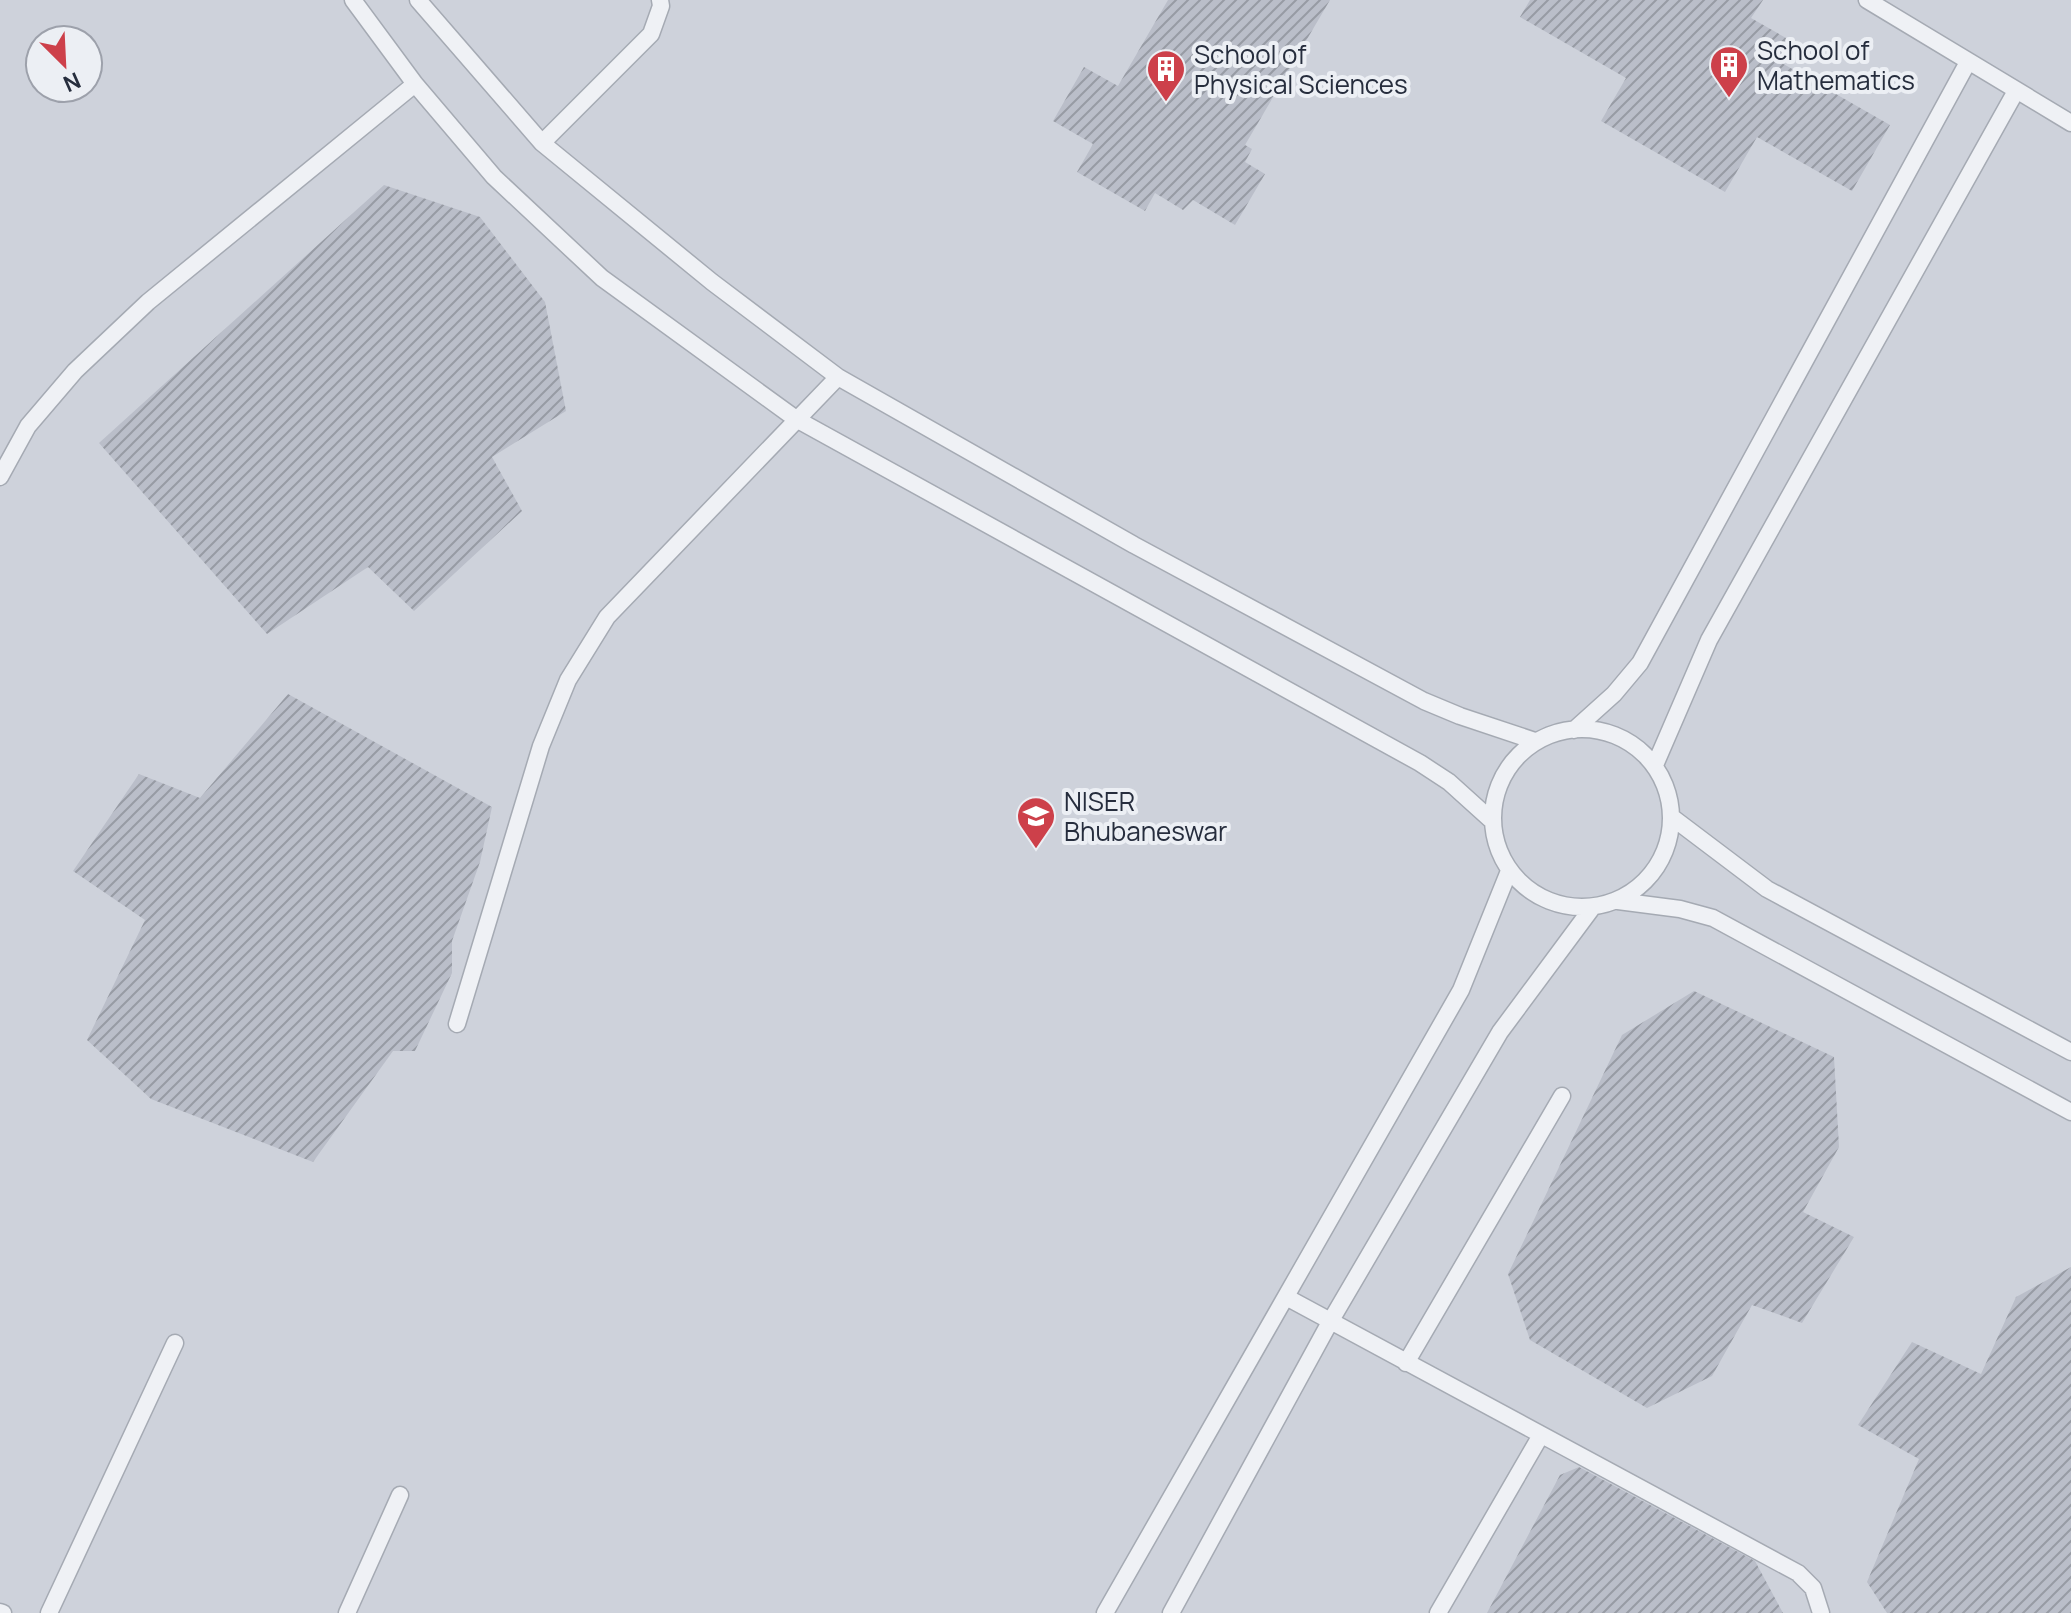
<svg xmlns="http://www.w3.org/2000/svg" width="2071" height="1613" font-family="Manrope,sans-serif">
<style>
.built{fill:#ced2db;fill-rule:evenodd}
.building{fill:url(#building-hatch)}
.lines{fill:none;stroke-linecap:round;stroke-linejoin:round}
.lane-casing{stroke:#a5aab3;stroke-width:19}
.lane{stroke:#eff1f5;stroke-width:16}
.labels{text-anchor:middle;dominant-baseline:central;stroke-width:8;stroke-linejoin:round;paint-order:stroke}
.poi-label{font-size:26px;fill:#262d3d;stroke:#eceff4;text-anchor:start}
</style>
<defs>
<pattern id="building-hatch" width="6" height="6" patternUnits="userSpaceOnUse" patternTransform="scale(2)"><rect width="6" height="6" fill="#babec9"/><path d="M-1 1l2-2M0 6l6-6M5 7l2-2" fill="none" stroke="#979ba4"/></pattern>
</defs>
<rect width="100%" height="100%" fill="#dce0e6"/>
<path class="built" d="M0,0H2071V1613H0ZM40,40H88V88H40Z"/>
<path class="building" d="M1168,0H1330L1245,145L1252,149L1245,162L1265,174L1235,225L1193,200L1183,210L1155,193L1145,211L1077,172L1093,144L1053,121L1084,67L1118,86Z
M1530,0H1763L1751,18L1793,42L1780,62L1890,125L1852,191L1757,137L1725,192L1601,121L1626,78L1520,17Z
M384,185L480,217L545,302L566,411L492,457L522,511L414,611L368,567L267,634L99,443Z
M288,694L492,807L480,862L452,941V973L415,1051H393L313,1162L151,1099L87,1040L145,920L73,871L139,774L200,798Z
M1694,991L1834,1057L1839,1147L1803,1212L1854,1237L1802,1323L1752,1305L1712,1376L1647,1408L1530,1340L1508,1274L1622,1035Z
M2071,1267V1613H1887L1867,1582L1919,1459L1858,1425L1912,1342L1981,1374L2016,1297Z
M1579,1467L1755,1561L1783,1613H1487L1560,1475Z"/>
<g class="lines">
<g class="lane-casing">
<path id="lane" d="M353,0L415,84L494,177L602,278L796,419L1420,763L1449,782L1490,819
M418,0L542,143L712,282L838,377L1134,545L1424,701L1460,716L1535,741
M1867,0L2071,123
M542,143L651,34L661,6L660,0
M0,477L28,426L75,371L148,302L415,84
M1493 818a89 89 0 1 1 178 0a89 89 0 1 1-178 0Z
M1574,730L1614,694L1640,663L1968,62
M1655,765L1709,640L2016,91
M1673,818L1767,889L2071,1052
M1618,901L1680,909L1713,918L2071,1112
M457,1024L541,746L568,680L607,617L838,377
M1286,1297L1798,1573L1813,1588L1821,1613
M1406,1363L1562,1096
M0,1612L3,1613
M49,1613L175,1343
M347,1613L400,1495
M1105,1613L1461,990L1509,871
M1171,1613L1330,1322L1500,1032L1592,908
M1438,1613L1541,1435"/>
</g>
<use href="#lane" class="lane"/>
</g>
<defs>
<g id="building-pin" transform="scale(2)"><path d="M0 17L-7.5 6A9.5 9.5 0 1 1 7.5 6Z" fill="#cd404a" stroke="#eceff4"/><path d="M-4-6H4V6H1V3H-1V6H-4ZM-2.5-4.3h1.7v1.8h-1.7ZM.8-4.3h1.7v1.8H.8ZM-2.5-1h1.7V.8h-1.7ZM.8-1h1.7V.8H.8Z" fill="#fff"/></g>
<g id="university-pin" transform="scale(2)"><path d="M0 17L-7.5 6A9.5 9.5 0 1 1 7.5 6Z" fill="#cd404a" stroke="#eceff4"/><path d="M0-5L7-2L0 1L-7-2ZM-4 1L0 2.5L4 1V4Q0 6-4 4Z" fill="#fff"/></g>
</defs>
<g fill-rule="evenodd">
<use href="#building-pin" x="1729" y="65"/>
<use href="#building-pin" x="1166" y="69"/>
<use href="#university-pin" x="1036" y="816"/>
</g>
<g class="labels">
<g class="poi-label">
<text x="1757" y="50">School of<tspan x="1757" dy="30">Mathematics</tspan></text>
<text x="1194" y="54">School of<tspan x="1194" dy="30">Physical Sciences</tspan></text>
<text x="1064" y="801">NISER<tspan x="1064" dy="30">Bhubaneswar</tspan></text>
</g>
</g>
<g transform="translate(64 64) rotate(156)"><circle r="38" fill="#eceff4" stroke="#9da1ab" stroke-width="2"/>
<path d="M0-6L14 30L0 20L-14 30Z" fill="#cd404a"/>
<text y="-12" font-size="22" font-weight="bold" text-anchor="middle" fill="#262d3d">N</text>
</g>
</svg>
